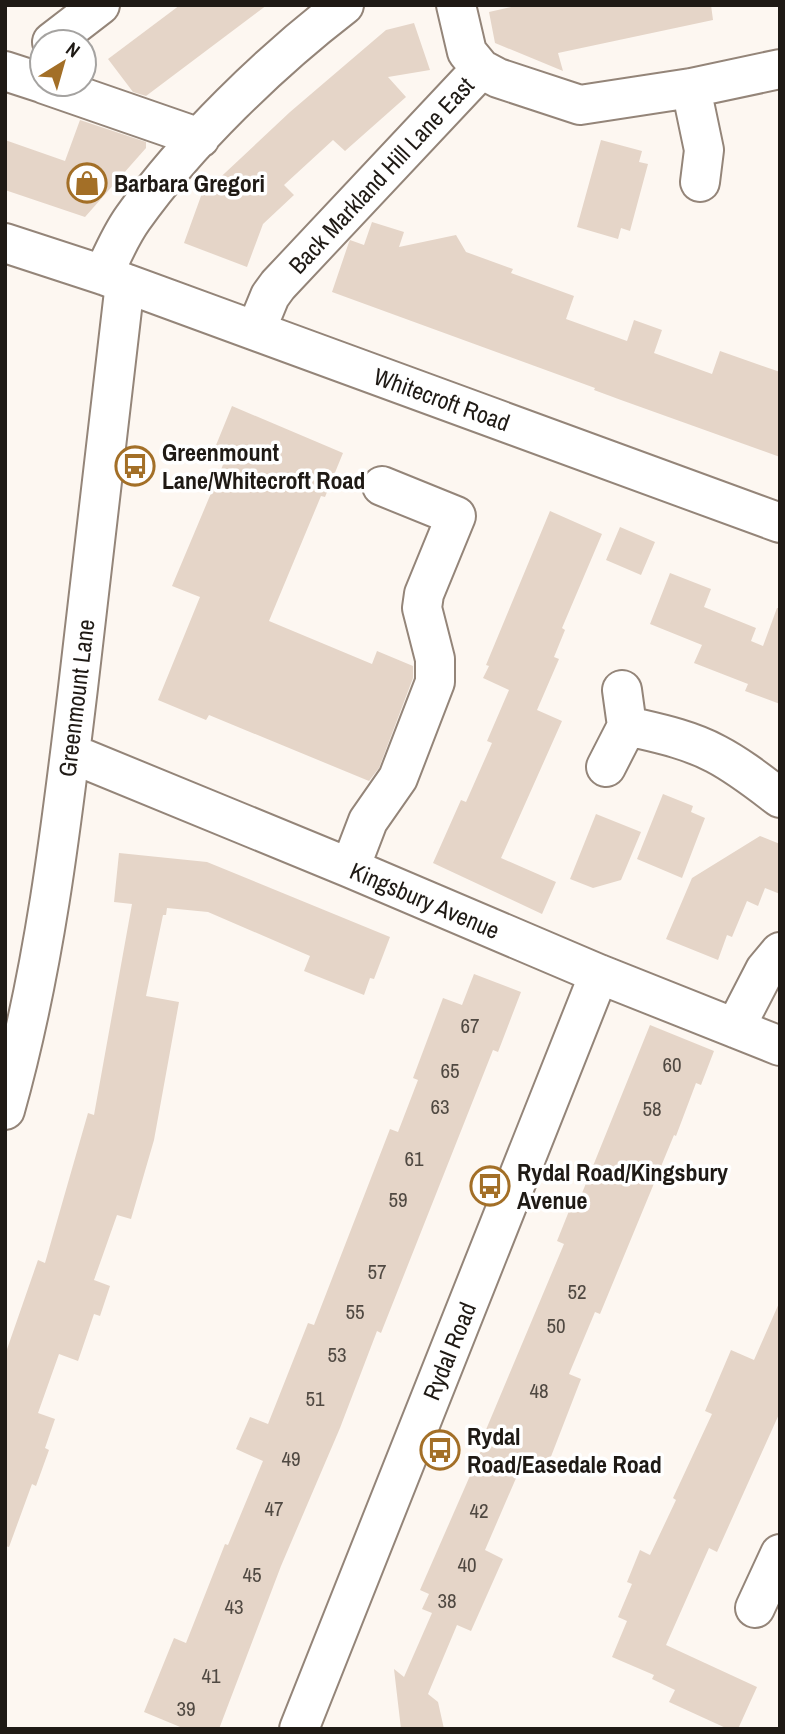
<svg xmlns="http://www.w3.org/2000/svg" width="785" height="1734" font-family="'Archivo Narrow',sans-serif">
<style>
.building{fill:#e5d5c8}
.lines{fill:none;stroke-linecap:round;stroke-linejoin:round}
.minor-casing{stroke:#948579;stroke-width:42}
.minor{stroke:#fff;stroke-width:38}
.labels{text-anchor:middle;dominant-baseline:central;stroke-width:7;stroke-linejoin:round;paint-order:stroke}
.number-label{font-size:21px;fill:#504942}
.street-label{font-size:24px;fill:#1f1a15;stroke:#fff}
.poi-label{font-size:24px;font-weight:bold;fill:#1f1a15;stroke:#fff;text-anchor:start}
</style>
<rect width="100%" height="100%" fill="#fdf7f1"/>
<path class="building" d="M180,5H267L146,96L133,92L108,59Z
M520,5H711L713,20L558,53L563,71L495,43L489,12Z
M414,23L430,70L388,77L406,97L345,151L333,140L284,185L294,195L263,224L247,267L184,243L205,185L210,187L290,112L386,30Z
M80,120L146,142V148L85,217L5,190V140L65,161Z
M601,140L642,151L639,162L648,164L630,231L621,228L618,239L577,227Z
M372,222L404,232L399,247L456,235L466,252L513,269L511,273L574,296L566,319L627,341L634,320L662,330L654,353L712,374L720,351L780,372V457L621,400L594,390L595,388L332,292L349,242L350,240L364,245Z
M232,406L343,453L325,497L321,496L269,621L372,664L377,651L413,666V678L379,768L369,781L209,715L206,720L158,700L200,597L172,586L225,460L212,455Z
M550,511L602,534L562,628L565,630L554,657L559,659L537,710L562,721L501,858L556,882L542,914L433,863L461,800L466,802L492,743L487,741L509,690L483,678L489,666L486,665Z
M620,527L655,542L641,575L606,560Z
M670,573L711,589L704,607L756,628L751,641L763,646L777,608H780V704L745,691L748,684L694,663L702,645L650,624Z
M663,794L693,806L691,812L705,818L682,878L637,859Z
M596,814L641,832L621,880L593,888L570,879Z
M760,836L780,844V894L765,888L758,906L747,901L732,937L727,935L718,960L666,939L692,878Z
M119,853L207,862L390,937L374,979L370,978L364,995L304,971L310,956L208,912L167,908L166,915H163L146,996L179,1002L154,1140L131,1219L117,1215L94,1280L110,1286L100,1316L94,1314L78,1361L59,1354L38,1413L55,1419L45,1448L49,1450L36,1486L32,1484L9,1547L5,1546V1355L38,1260L45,1263L88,1113L94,1115L132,904L114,902Z
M474,974L521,992L498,1052L493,1050L381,1333L377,1331L340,1428L281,1566L219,1729H185L144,1712L174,1638L186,1643L225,1544L228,1545L263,1461L236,1449L250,1417L268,1424L308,1323L314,1325L390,1129L398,1132L418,1080L413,1078L443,998L462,1005Z
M650,1025L714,1051L701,1085L696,1083L676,1136L674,1135L600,1314L595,1312L569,1374L581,1379L545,1472L523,1462L485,1550L503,1559L471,1631L457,1625L428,1694L438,1702L444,1729H401L394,1669L404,1677L432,1613L422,1609L429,1594L420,1590L483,1446L480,1444L564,1244L557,1241L571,1206L576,1208Z
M780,1301V1412L717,1552L709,1548L666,1645L757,1687L738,1729H728L669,1702L675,1690L652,1679L654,1675L612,1657L627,1621L618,1617L632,1584L627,1582L640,1550L650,1555L676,1500L673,1498L712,1414L705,1411L731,1350L754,1360Z"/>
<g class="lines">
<g class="minor-casing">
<path id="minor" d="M456,5L467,52L481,69L498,78L580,105L691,88L780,69
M52,42L100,5
M5,71L42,83
M44,84L200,138
M691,88L704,150L700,182
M5,243L103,275L780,523
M103,275C112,256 120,236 133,218C187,142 270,62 344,5
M256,330L270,296L278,285L481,69
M627,726C657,733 688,739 716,754C739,766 759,782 780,798
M70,753L350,868L599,974L780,1046
M606,767L627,726L622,690
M350,868L368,821L398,778L435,682V659L422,608L424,594L456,516L382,486
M735,1028L765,970L780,952
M5,1110C44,972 61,830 78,688C94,553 110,418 125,283
M755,1608L780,1554
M299,1729L599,974"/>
</g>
<use href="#minor" class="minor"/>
</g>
<defs>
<g id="shop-ring" transform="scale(2.0125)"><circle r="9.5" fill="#fff" stroke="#a36f27" stroke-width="1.5"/><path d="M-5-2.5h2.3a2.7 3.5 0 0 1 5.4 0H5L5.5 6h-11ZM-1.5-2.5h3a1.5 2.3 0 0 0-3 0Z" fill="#a36f27"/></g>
<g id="bus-ring" transform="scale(2.0125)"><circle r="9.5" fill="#fff" stroke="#a36f27" stroke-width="1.5"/><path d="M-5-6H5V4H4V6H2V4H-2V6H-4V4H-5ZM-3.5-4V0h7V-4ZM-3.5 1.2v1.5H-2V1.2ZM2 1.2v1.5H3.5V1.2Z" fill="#a36f27"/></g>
</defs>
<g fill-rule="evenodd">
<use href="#shop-ring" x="87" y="183"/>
<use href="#bus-ring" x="135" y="466"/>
<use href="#bus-ring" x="490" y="1186"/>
<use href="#bus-ring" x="440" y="1450"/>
</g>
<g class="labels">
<g class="number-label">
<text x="470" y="1025">67</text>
<text x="672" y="1064">60</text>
<text x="450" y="1070">65</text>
<text x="440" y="1106">63</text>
<text x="652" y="1108">58</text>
<text x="414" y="1158">61</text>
<text x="398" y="1199">59</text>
<text x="377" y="1271">57</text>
<text x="577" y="1291">52</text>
<text x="355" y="1311">55</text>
<text x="556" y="1325">50</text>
<text x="337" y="1354">53</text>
<text x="539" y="1390">48</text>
<text x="315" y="1398">51</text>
<text x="291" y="1458">49</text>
<text x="274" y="1508">47</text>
<text x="479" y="1510">42</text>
<text x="467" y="1564">40</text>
<text x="252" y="1574">45</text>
<text x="447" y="1600">38</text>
<text x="234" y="1606">43</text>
<text x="211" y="1675">41</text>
<text x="186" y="1708">39</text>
</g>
<g class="street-label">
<text transform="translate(381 175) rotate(-47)">Back Markland Hill Lane East</text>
<text transform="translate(442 399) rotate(20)">Whitecroft Road</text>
<text transform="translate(76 698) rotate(-83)">Greenmount Lane</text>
<text transform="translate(425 900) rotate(23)">Kingsbury Avenue</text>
<text transform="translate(449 1351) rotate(-68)">Rydal Road</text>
</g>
<g class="poi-label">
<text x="114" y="183">Barbara Gregori</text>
<text x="162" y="452">Greenmount<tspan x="162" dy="28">Lane/Whitecroft Road</tspan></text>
<text x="517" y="1172">Rydal Road/Kingsbury<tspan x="517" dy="28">Avenue</tspan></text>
<text x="467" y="1436">Rydal<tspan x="467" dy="28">Road/Easedale Road</tspan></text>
</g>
</g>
<rect width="785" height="1734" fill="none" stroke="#1f1a15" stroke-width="14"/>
<g transform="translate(63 63) rotate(37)"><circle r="33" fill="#ffffff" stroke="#a5a3a1" stroke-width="2"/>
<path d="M0-5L12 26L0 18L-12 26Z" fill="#a36f27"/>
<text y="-10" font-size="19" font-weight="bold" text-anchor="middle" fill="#1f1a15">N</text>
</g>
</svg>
